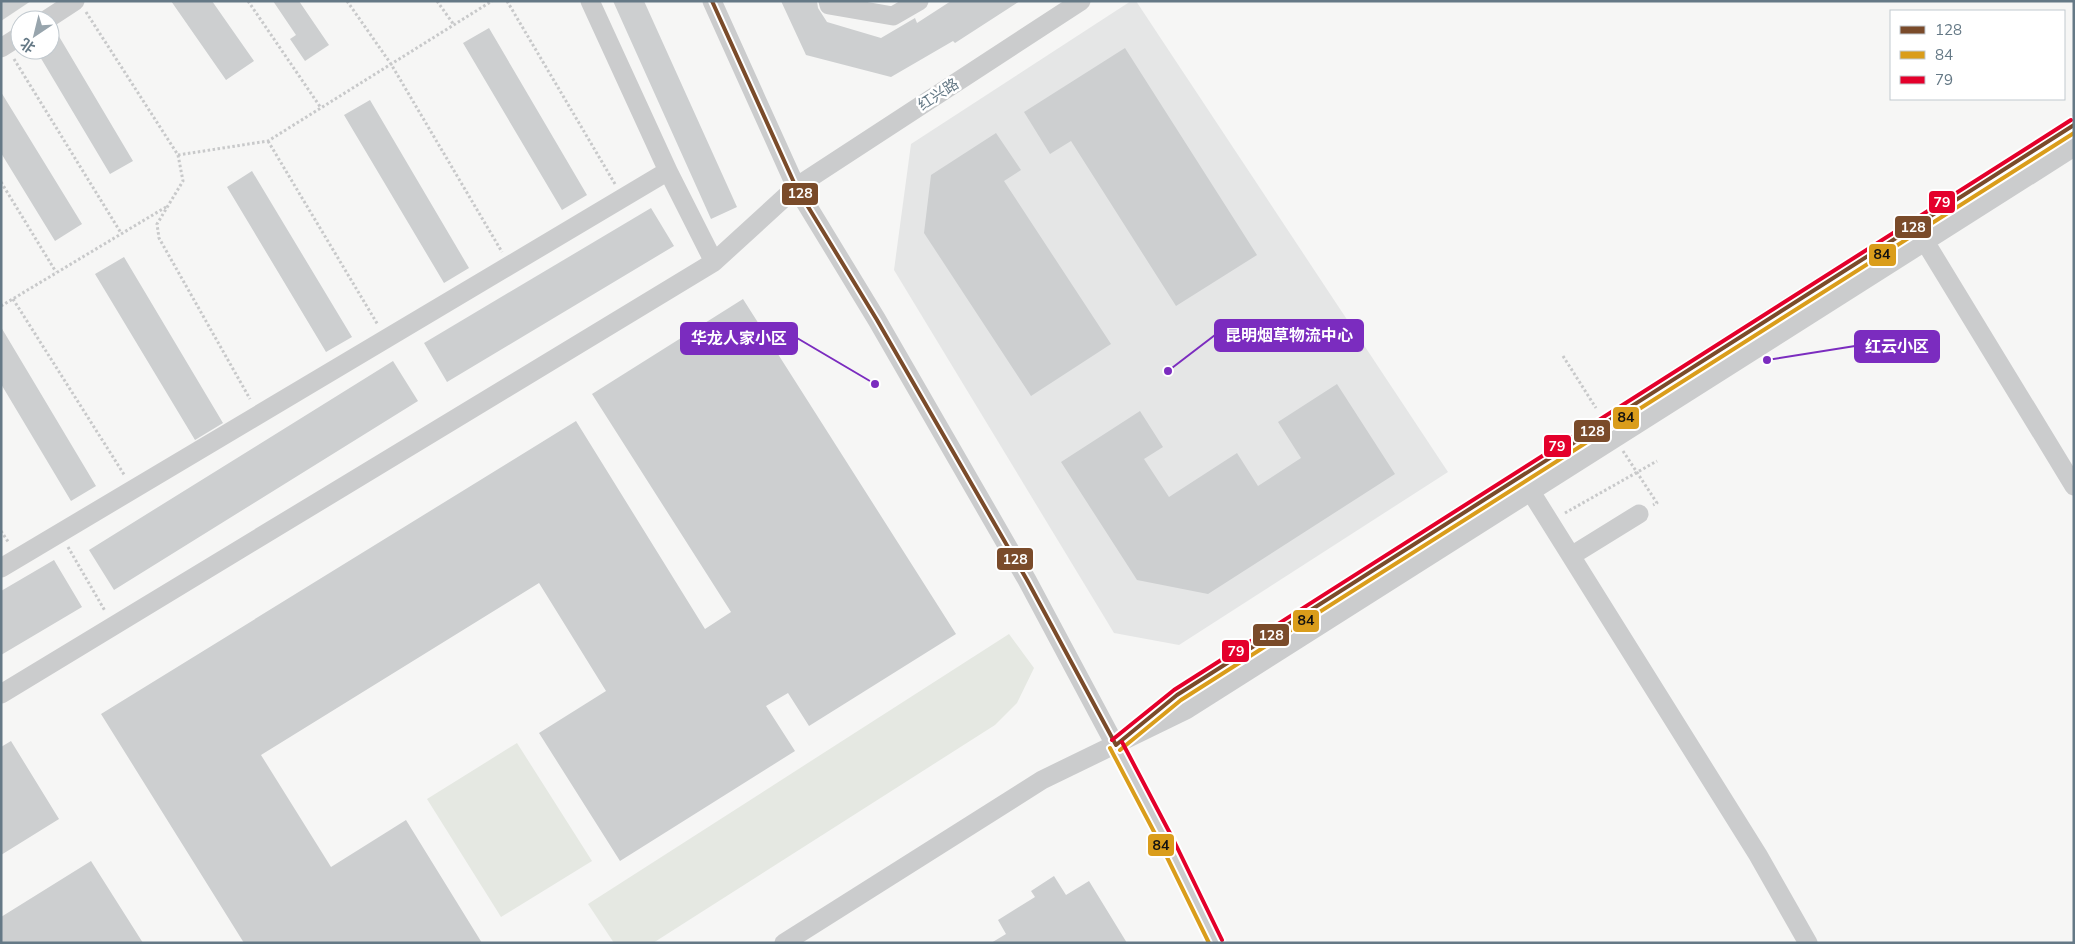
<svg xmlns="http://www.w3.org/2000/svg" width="2075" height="944" font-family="Mulish,'Noto Sans SC',sans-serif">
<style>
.built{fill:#e5e6e6}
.green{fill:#e5e8e2}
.building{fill:#cdcfd0}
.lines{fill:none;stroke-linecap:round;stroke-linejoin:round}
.path{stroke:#c8c9ca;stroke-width:3;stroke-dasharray:2.5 2.5;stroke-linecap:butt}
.minor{stroke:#cbcccd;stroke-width:19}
.bus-1-casing{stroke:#fff;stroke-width:8}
.bus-2-casing{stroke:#fff;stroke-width:8}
.bus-3-casing{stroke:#fff;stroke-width:8}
.bus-1{stroke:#7a4b2a;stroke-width:4}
.bus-2{stroke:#da9d1b;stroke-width:4}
.bus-3{stroke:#e4002b;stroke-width:4}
.labels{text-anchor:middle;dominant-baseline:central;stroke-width:5;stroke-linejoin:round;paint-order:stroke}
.street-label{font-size:15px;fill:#657986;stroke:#fff}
.leader{fill:none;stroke:#7b2cbf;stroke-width:2}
.callout-dot{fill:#7b2cbf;stroke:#fff;stroke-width:2}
.callout{fill:#7b2cbf;stroke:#7b2cbf;stroke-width:2}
.callout-label{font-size:16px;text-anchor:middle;font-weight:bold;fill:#fff}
.line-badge{stroke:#fff;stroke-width:2}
.badge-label{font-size:14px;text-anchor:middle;font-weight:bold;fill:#fff}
.pale-badge-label{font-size:14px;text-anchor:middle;font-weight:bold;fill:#111}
</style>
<rect width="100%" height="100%" fill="#f6f6f5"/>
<path class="built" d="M1131,1H1136L1448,472L1179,645L1114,633L894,270L911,144Z"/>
<path class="green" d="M1009,634L1034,668L1017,703L995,725L653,943H614L588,904Z
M517,743L592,861L501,917L427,799Z"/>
<path class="building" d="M1,1H31L1,21Z
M171,1H212L254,61L226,80Z
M273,1H299L329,45L305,61L290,39L296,35Z
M613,1H644L737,207L711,219Z
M781,1H817L818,8L827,22L881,38L915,18L917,23L951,1H1020L955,43L953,41L891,77L806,55Z
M54,28L133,161L110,174L36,50H50V30Z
M489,28L587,195L562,210L463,43Z
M1125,48L1257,255L1176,306L1071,141L1050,154L1024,112Z
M1,92L82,224L55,241L1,153Z
M370,100L469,268L444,283L344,115Z
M996,133L1021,170L1004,181L1111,344L1031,396L924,233L931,175Z
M252,171L352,337L326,352L227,187Z
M651,208L674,246L447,382L424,343Z
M124,257L223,423L195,440L95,274Z
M743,299L956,634L809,726L788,693L766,706L795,751L620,861L539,733L606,691L539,583L261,755L331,867L406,820L482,943H244L101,714L576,421L705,629L731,612L592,394Z
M1,327L96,486L71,501L1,384Z
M393,361L418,401L114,590L89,550Z
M1337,384L1395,474L1208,594L1137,580L1061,462L1140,411L1163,447L1144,459L1169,497L1237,453L1258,486L1301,458L1278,422Z
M54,560L82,607L1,655V591Z
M11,741L59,819L1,855V747Z
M91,861L143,943H1V917Z
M1054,876L1066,895L1089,881L1127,943H991L1006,934L998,920L1035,897L1031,891Z"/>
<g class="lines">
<path class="path" d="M248,1L321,108
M347,1L391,64L502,252
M437,1L454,25
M507,1L615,184
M86,12L178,155L183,181L157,224L159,238L250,399
M14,59L121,233
M268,141L378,325
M178,155L268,141L492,1
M1,182L56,272
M13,299L125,476
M1,306L166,207
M1563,356L1596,408
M1623,451L1657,503L1653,505
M1565,513L1657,461
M1,531L9,543
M68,547L105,611"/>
<path class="minor" d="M712,1L796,187L877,320L1027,580L1167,842L1216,943
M828,1L829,5L893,16L919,1
M46,20L75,1
M1,48L20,36
M668,171L714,262
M1924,240L2074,486
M1531,492L1758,855L1808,943
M1571,556L1639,514
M1,568L668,171L590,1
M1,694L714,262L796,187L1081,1
M1142,724L1177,695L2074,125
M784,943L1042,780L1186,710L2074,147"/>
<g class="bus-1-casing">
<path id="bus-1" d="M712,1L796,187L877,320L1027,580L1116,745
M1116,745L1177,695L2074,125"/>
</g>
<g class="bus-2-casing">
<path id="bus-2" d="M1110,748L1161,845L1209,943
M1120,750L1181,700L2074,133"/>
</g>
<g class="bus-3-casing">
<path id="bus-3" d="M1112,740L1174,690L2071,120
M1122,742L1173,839L1222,940"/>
</g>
<use href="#bus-1" class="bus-1"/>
<use href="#bus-2" class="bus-2"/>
<use href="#bus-3" class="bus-3"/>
</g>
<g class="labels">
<g class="street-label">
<text transform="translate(938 94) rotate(-33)">红兴路</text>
</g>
</g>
<path class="leader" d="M1168 371L1215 335M875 384L797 338M1767 360L1855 346"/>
<g class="callout-dot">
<circle cx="1168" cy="371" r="5"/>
<circle cx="875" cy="384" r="5"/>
<circle cx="1767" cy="360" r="5"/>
</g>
<g class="callout">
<rect x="1215" y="320" width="148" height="31" rx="5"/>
<rect x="681" y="323" width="116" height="31" rx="5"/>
<rect x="1855" y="331" width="84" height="31" rx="5"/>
</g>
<g class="callout-label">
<text x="1289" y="341">昆明烟草物流中心</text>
<text x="739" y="344">华龙人家小区</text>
<text x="1897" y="352">红云小区</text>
</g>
<g class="line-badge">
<rect x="781" y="182" width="38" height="24" rx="5" fill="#7a4b2a"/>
<rect x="1928" y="190" width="28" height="24" rx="5" fill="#e4002b"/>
<rect x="1894" y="215" width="38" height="24" rx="5" fill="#7a4b2a"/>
<rect x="1868" y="243" width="29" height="24" rx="5" fill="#da9d1b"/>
<rect x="1612" y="406" width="28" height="24" rx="5" fill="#da9d1b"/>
<rect x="1573" y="419" width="38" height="24" rx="5" fill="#7a4b2a"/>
<rect x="1543" y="434" width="29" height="24" rx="5" fill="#e4002b"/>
<rect x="996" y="547" width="38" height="24" rx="5" fill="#7a4b2a"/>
<rect x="1292" y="609" width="28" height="24" rx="5" fill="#da9d1b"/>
<rect x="1252" y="623" width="38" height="24" rx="5" fill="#7a4b2a"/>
<rect x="1221" y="639" width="29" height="24" rx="5" fill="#e4002b"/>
<rect x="1147" y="833" width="28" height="24" rx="5" fill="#da9d1b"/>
</g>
<g class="badge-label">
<text x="800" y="198">128</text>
<text x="1942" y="207">79</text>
<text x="1913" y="232">128</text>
<text x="1592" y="436">128</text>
<text x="1557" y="451">79</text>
<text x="1015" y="564">128</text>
<text x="1271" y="640">128</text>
<text x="1236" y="656">79</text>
</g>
<g class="pale-badge-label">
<text x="1882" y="259">84</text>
<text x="1626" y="422">84</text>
<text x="1306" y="625">84</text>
<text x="1161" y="850">84</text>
</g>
<rect width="2075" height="944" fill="none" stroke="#657986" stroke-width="5"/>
<rect x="1890" y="10" width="175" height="90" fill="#ffffff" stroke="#c1c9cf"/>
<rect x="1900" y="26" width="25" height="8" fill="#7a4b2a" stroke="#c1c9cf"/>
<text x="1935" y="35" font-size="15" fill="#657986">128</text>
<rect x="1900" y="51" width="25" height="8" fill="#da9d1b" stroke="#c1c9cf"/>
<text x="1935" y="60" font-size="15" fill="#657986">84</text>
<rect x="1900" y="76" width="25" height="8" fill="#e4002b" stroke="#c1c9cf"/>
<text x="1935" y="85" font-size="15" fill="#657986">79</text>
<g transform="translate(35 35) rotate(215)"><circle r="24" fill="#ffffff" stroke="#c1c9cf"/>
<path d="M0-4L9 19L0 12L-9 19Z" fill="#98a5ad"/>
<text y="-8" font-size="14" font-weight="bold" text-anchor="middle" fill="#657986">北</text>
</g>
</svg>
